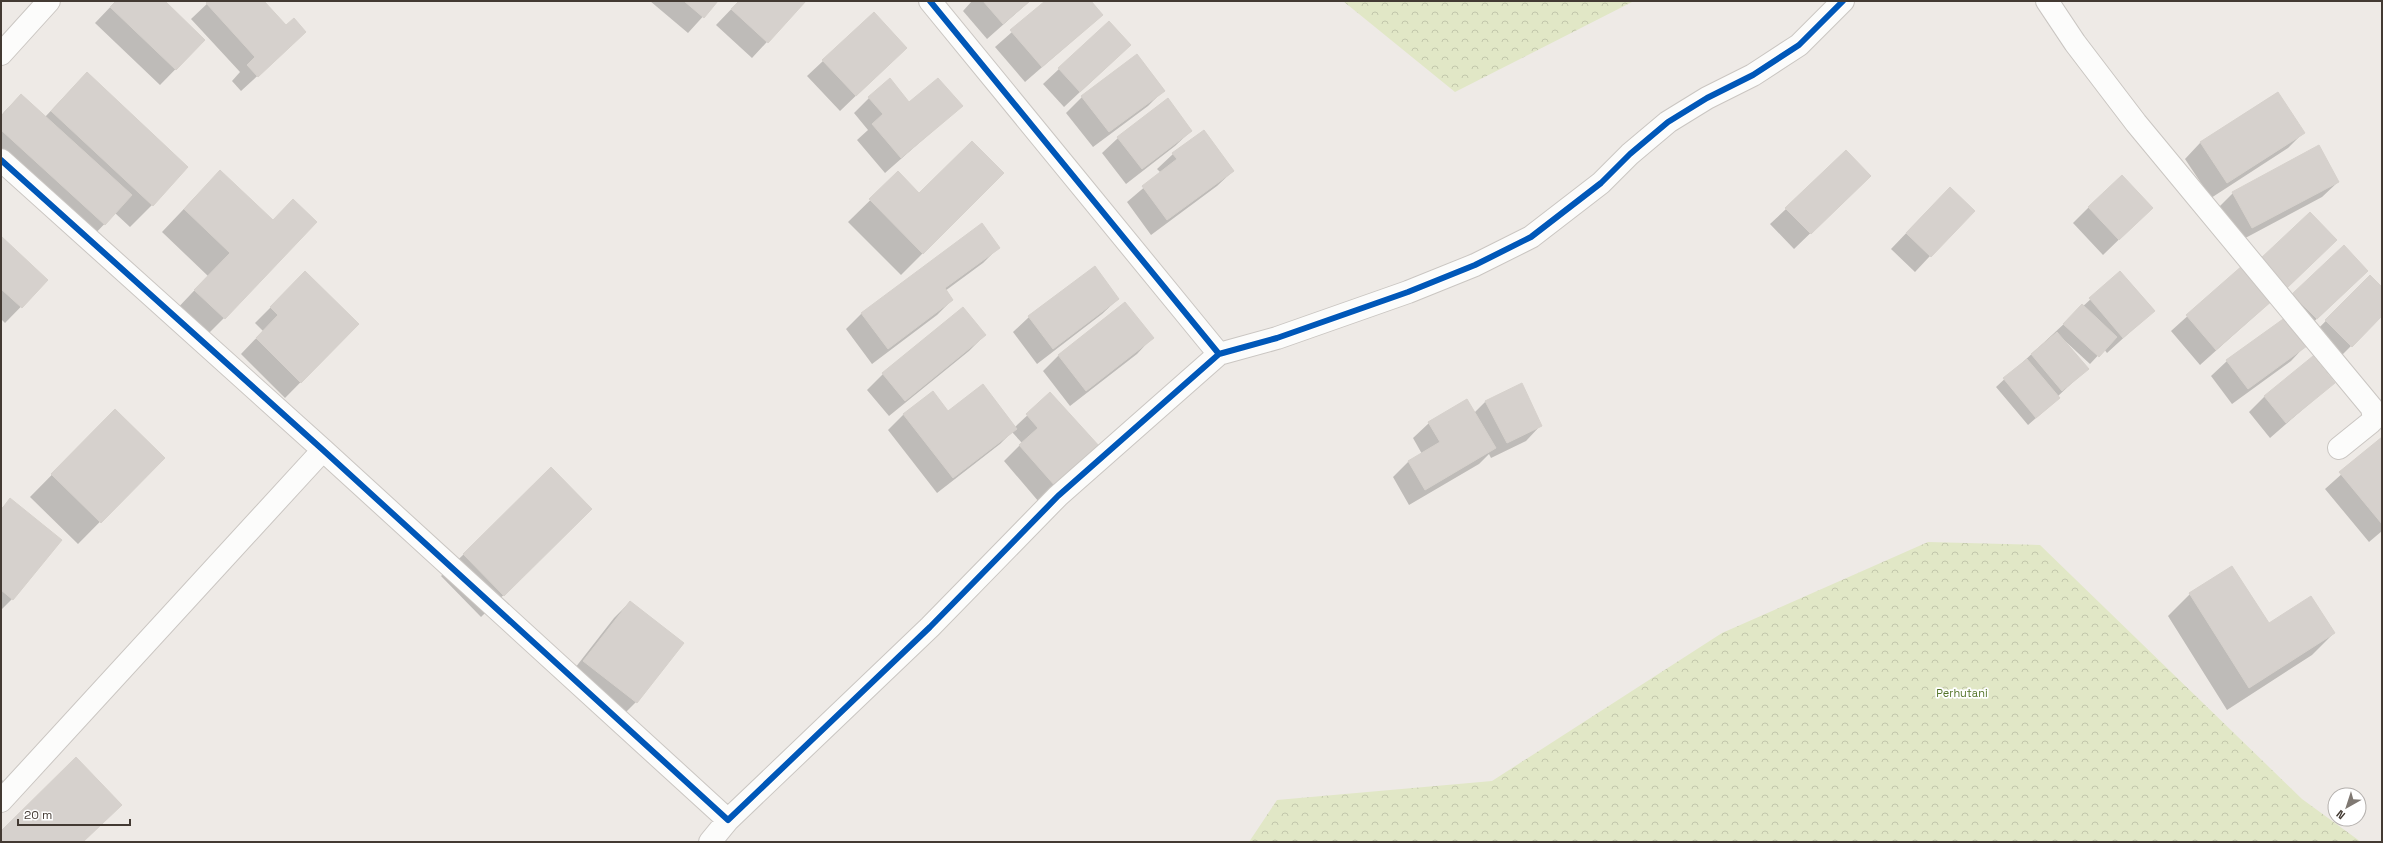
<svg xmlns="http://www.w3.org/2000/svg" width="2383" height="843" font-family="'Space Grotesk',sans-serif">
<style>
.forest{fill:url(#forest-crowns)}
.shadow{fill:#0003}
.building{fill:#d6d1cd;stroke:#d6d1cc}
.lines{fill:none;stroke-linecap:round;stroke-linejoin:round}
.minor-casing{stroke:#cac6c2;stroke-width:24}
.minor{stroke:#fcfcfb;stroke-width:22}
.cycleway-casing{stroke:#fff;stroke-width:8}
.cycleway{stroke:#0057b8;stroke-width:6}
.labels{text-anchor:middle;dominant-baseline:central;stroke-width:3.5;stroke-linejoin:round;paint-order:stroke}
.park-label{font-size:11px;fill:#537328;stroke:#fff}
</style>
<defs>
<pattern id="forest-crowns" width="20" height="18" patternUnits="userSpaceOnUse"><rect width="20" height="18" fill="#e1e7c6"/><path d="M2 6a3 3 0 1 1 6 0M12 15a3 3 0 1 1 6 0" fill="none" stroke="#c2c7ab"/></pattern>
</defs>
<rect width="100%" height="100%" fill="#eeeae6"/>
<path class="forest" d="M1343,1H1634L1455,92Z
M1928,542L2040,545L2302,799L2361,842H1249L1277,800L1492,781L1722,633Z"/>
<path class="shadow" d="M116,1H163L204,40L160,85L95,23Z
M210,1H263L289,47L241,91L232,81L240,72L191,19Z
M650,1H717L688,33Z
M739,1H805L752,58L716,25Z
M972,1H1030L987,39L963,11Z
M1047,1H1090L1102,15L1025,82L995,47Z
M1109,22L1130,45L1064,107L1043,84Z
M1137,55L1164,90L1148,106L1093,147L1066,113L1082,97Z
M823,61L890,63L840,111L807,76Z
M87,73L152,205L130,227L115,213L89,240L1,160V116L5,111L21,95L45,117Z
M2277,93L2303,133L2288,148L2211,198L2185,159L2200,143Z
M869,98L909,103L961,106L885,173L857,140L868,130L854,113Z
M1191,131L1175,146L1126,184L1102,153L1118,138Z
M1173,154L1233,171L1217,186L1151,235L1127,202L1161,173L1157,169Z
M898,173L919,194L1003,173L901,275L848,222Z
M2338,182L2322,197L2236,243L2217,209L2233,193Z
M1854,191L1794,249L1770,224L1786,209Z
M198,194L272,221L224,318L202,340L173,313L208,276L162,232Z
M1934,204L1930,256L1915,272L1891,249Z
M2089,207L2136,223L2103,255L2073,223Z
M982,224L998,248L983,263L945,291L952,300L937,315L872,364L846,329L861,314Z
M1,238L47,280L5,323L1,319Z
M2320,256L2271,303L2270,302L2200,365L2171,331L2242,267Z
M2120,272L2154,310L2107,353L2104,349L2090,364L2064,340L2087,369L2057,397L2058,398L2050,406L2028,425L1996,387Z
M305,273L358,324L285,398L241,354L263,331L255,323Z
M2370,276L2382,288V315L2336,361L2311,336Z
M2351,286L2301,334L2306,345L2291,361L2232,404L2211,376L2227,361L2286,318L2278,310L2293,294Z
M1118,299L1102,314L1037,364L1013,332L1029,317Z
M1125,303L1152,338L1137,354L1070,406L1043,371L1058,356Z
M963,309L985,335L969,351L889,416L867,390L883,374Z
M2313,358L2333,383L2270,438L2249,412L2264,397Z
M1050,394L1099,447L1039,502L1004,461L1022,443L1012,432L1000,444L937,493L888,430L904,414L948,412L1015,427Z
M1486,401L1541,425L1526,441L1491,458L1489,454L1479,464L1409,505L1393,477L1408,462L1422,454L1413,438L1429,423L1474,413Z
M93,433L163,458L78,544L30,497Z
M2382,438V531L2369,542L2325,489Z
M11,499L12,599L1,610V509Z
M569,531L481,617L441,576L464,554Z
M2190,594L2268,625L2334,633L2312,655L2227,710L2168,616Z
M630,602L682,643L636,702L620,718L568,677L614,618Z
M1,779L9,787L1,796Z"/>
<path class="building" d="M116,1H165L205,40L176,70L110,7Z
M208,1H264L286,25L294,18L306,32L258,77L247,65L255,57L206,3Z
M684,1H718L704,18Z
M739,1H806L768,43L731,9Z
M983,1H1030L1003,24Z
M1045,1H1091L1103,15L1042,67L1010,30Z
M874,12L907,48L856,96L822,60Z
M1109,21L1131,45L1080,92L1058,68Z
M1137,54L1165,91L1109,132L1081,96Z
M87,72L188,167L153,206L51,111Z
M890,78L909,102L938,78L963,106L901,158L872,124L883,114L868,97Z
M2278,92L2305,133L2227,183L2200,142Z
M21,94L132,195L105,225L1,130V116Z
M1168,98L1192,131L1142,169L1117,137Z
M1204,130L1234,171L1167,220L1142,186L1177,159L1172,153Z
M972,141L1004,173L923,254L869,199L898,171L919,193Z
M2319,145L2339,182L2252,228L2232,192Z
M1846,150L1871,176L1811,234L1785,208Z
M220,170L273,220L293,199L317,222L225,319L194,290L230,253L184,209Z
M2122,175L2153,208L2119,240L2088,207Z
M1950,187L1975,211L1931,257L1906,233Z
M2310,212L2337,240L2287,288L2260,259Z
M982,223L1000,248L945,288L953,300L888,349L861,313Z
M1,236L48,280L22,308L1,289Z
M2344,245L2368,271L2317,319L2292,294Z
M2243,265L2273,300L2216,350L2186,315Z
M1095,266L1119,299L1053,349L1028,316Z
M305,271L359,324L301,383L256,338L278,315L270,307Z
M2120,271L2155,311L2123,338L2089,298Z
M2370,275L2382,287V316L2352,347L2325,320Z
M1125,302L1154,338L1086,391L1058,355Z
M2082,304L2117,337L2099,357L2063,324Z
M963,307L986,335L905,401L882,373Z
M2286,317L2307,346L2248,389L2226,360Z
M2057,332L2089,369L2062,391L2031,354Z
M2313,356L2335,383L2286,423L2264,396Z
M2027,359L2060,398L2036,418L2003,378Z
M1522,383L1542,426L1507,443L1485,401Z
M983,384L1017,429L953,478L903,414L933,391L948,411Z
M1050,392L1100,447L1056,487L1019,445L1038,428L1026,414Z
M1467,399L1496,448L1425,490L1408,461L1440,442L1428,422Z
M115,409L165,458L101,523L51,474Z
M2382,437V524L2339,472Z
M551,467L592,509L504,596L463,554Z
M10,498L62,540L13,600L1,590V510Z
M2232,566L2269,623L2311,596L2335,633L2249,688L2189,593Z
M630,601L684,643L637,703L583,661Z
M76,757L122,805L83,842H1V831Z"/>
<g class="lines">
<g class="minor-casing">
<path id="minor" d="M930,1L1219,354L1277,338L1408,292L1475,265L1531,237L1601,183L1630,154L1668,122L1707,98L1753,75L1799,45L1843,1
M2047,1L2075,43L2136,123L2372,408L2374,419L2370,423L2339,448
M1,54L49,1
M1,160L323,450L728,820L930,627L1058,496L1219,354
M1,801L323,450
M710,842L728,820"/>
</g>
<use href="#minor" class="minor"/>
<g class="cycleway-casing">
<path id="cycleway" d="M930,1L1219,354L1277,338L1408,292L1475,265L1531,237L1601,183L1630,154L1668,122L1707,98L1753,75L1799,45L1843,1
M1,160L323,450L728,820L930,627L1058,496L1219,354"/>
</g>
<use href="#cycleway" class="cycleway"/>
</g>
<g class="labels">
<g class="park-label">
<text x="1962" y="693">Perhutani</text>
</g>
</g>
<rect width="2383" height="843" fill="none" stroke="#433a33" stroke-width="4"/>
<g transform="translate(2347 807) rotate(219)"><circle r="19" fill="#ffffff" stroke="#b4b0ad"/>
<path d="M0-3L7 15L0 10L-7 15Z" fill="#7f7872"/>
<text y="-6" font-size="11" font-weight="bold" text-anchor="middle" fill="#433a33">N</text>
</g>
<path d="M18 819v6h112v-6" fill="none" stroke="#433a33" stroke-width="2"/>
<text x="24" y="819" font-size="12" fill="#433a33" stroke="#ffffff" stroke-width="3" paint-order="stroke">20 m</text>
</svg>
